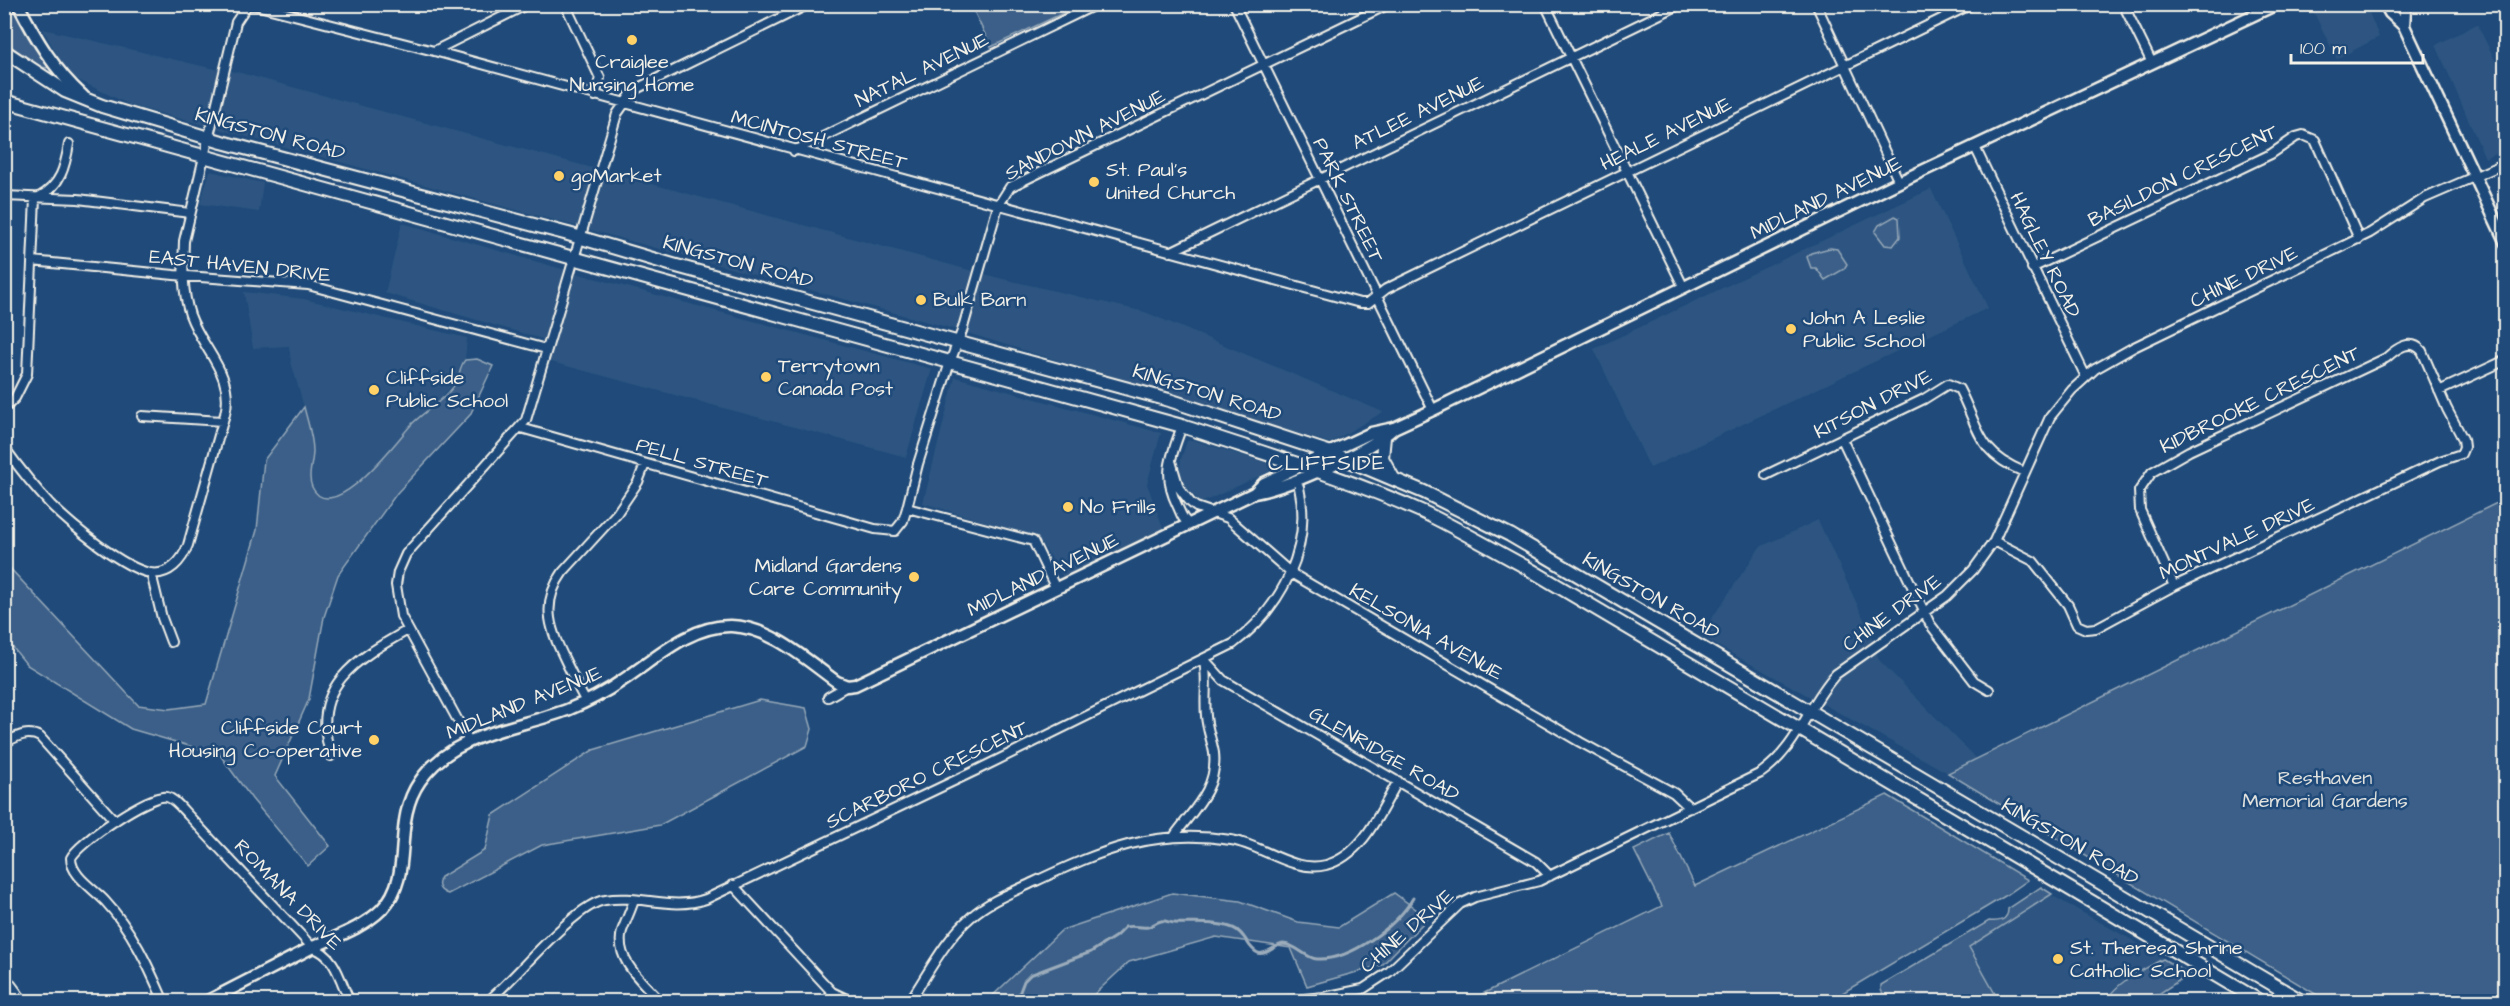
<svg xmlns="http://www.w3.org/2000/svg" width="2510" height="1006" font-family="'Architects Daughter',sans-serif">
<style>
.built{fill:#2d5581}
.green{fill:#3a5f88;stroke:#97a8b8;stroke-width:1.5}
.lines{fill:none;stroke-linecap:round;stroke-linejoin:round}
.stream{stroke:#9cacbb;stroke-width:3}
.street-casing{stroke:#f4f1e8;stroke-width:12}
.secondary-casing{stroke:#f4f1e8;stroke-width:15}
.primary-casing{stroke:#f4f1e8;stroke-width:16}
.street{stroke:#1f4a7a;stroke-width:8}
.secondary{stroke:#1f4a7a;stroke-width:10}
.primary{stroke:#1f4a7a;stroke-width:12}
.poi-dot{fill:#ffd166;stroke:#1f4a7a;stroke-width:2}
.labels{text-anchor:middle;dominant-baseline:central;stroke-width:5;stroke-linejoin:round;paint-order:stroke}
.poi-label{font-size:20px;fill:#f4f1e8;stroke:#1f4a7a;text-anchor:start}
.street-label{font-size:20px;fill:#f4f1e8;stroke:#1f4a7a}
.park-label{font-size:20px;fill:#e1e2de;stroke:#1f4a7a}
.neighbourhood-label{font-size:21px;letter-spacing:1.5px;fill:#f4f1e8;stroke:#1f4a7a}
</style>
<rect width="100%" height="100%" fill="#1f4a7a"/>
<filter id="ink" filterUnits="userSpaceOnUse"><feTurbulence type="fractalNoise" baseFrequency=".0167" numOctaves="2"/><feDisplacementMap in="SourceGraphic" scale="12" xChannelSelector="R" yChannelSelector="G"/><feConvolveMatrix kernelMatrix="1 2 1 2 8 2 1 2 1" color-interpolation-filters="sRGB"/></filter>
<g filter="url(#ink)">
<path class="built" d="M2315,4L2366,5L2379,37L2337,59L2311,7Z
M2477,24L2505,80V148L2485,158L2436,45Z
M43,29L215,69L237,72L999,278L1145,312L1383,412L1330,443L954,329L130,105L68,75Z
M210,171L263,183L259,212L200,204Z
M1931,189L1988,308L1650,468L1594,349Z
M402,223L590,277L932,369L906,457L544,360L549,341L385,293Z
M244,292L304,299L467,338L465,360L460,365L456,382L423,416L412,423L379,464L343,494L328,498L318,495L312,488L309,474L313,450L304,407L291,362L289,346L253,348Z
M955,377L1161,433L1147,484L1164,530L1063,577L1038,538L923,503Z
M1193,440L1279,467L1201,503L1183,484L1180,471L1181,459L1187,441Z
M1818,520L1870,632L1879,660L1977,759L1948,773L1700,636L1760,547Z
M2051,895L2191,973L2148,1001L1950,1002L1932,970Z"/>
<path class="green" d="M4,5H13L35,47L49,64L47,68L41,67L5,42Z
M971,5H1080L991,47Z
M1895,216L1899,218L1900,237L1893,246L1885,245L1875,232L1879,225Z
M1830,248L1837,249L1847,264L1844,269L1825,280L1816,268H1811L1807,257L1811,253Z
M477,359L493,366L470,415L397,493L338,575L324,617L309,699L275,776L330,846L308,866L252,799L220,755L131,729L27,665L5,638V563L138,705L169,709L206,704L257,530L264,460L304,407C307,420 313,437 313,451C313,463 307,476 312,487C332,529 398,439 411,425C423,412 448,398 457,381C460,374 459,367 465,360Z
M2505,499V1001H2327L1948,773Z
M760,700L806,708L812,729L807,746L660,825L542,845L448,894C439,891 436,885 441,877L485,850L493,815L593,750Z
M1887,795L2028,880L2005,896L1829,1001H1468L1662,906L1634,850L1669,833L1695,886Z
M2041,887L2052,894L1969,947L1999,1001H1887L1881,990V985L1989,921C1998,922 2008,921 2008,909Z
M1172,893L1240,901L1298,922L1339,927L1394,893L1428,918L1382,965L1307,986L1291,948L1216,937L1129,962L1087,1001H987L1062,930Z
M2163,959L2189,974L2148,1001H2105C2121,979 2139,972 2163,959Z"/>
<g class="lines">
<path class="stream" d="M1016,1002L1024,981L1030,975L1091,952L1116,936L1125,927C1133,925 1140,928 1148,927C1152,926 1156,922 1161,921C1165,920 1170,923 1174,923C1193,924 1215,921 1233,928C1246,933 1247,948 1258,953C1266,956 1275,945 1283,944C1296,944 1305,958 1317,959C1350,961 1397,926 1413,898"/>
<g class="street-casing">
<path id="street" d="M251,4L434,51L1360,303H1368L1386,289L1972,4
M565,4L600,78L595,96
M1234,4L1433,410
M1545,4L1684,288
M1816,4L1899,182
M2123,4L2152,63
M434,51L528,4
M1975,147L2086,377
M794,151L1097,4
M4,196L78,199L190,213
M39,197C61,185 65,167 69,144
M1170,252L1681,4
M32,261L174,275L308,285L546,349
M2032,268L2271,154L2296,137L2303,135L2315,140L2359,239
M2439,391L2506,360
M4,409L15,398L27,374L35,198
M142,416L222,421
M1182,426C1171,457 1162,474 1177,505C1181,513 1181,518 1189,524
M521,428L875,529L895,531L903,521L907,508L918,464L950,362L962,331L998,206L1010,187L1389,4
M1842,439L1930,624L1974,681L1989,690
M4,447C19,468 34,487 51,505C71,525 123,568 150,573C169,576 182,561 188,545L225,414C235,374 203,351 190,315C182,291 183,266 184,241L236,22L248,4
M1171,461L1179,488L1190,502L1196,507L1228,518L1291,573L1580,742L1674,793L1690,808
M1766,475L1924,399L1948,384L1959,389C1980,429 1976,452 2024,472
M907,508L1033,541L1056,589
M1994,541L2033,561L2068,605L2077,625L2086,629L2096,628L2170,588L2440,461L2461,454L2464,447L2463,439L2447,409L2422,351C2411,338 2397,348 2386,358L2189,451L2152,472L2139,491L2140,510L2174,586
M151,573L162,618L171,642
M1204,659L1223,680L1536,862L1550,876
M828,697L847,686
M586,702C579,690 573,676 567,664C551,631 539,605 563,572L617,513L638,482L645,464
M469,741L401,616L396,585L398,572L406,554L526,420L617,114L634,90L809,4
M4,743C16,737 27,730 40,737L115,821
M331,756C308,687 356,659 408,630
M1175,835C1194,809 1218,788 1214,753C1212,741 1207,729 1206,716C1204,697 1208,680 1204,661
M733,885L832,992L853,1002
M634,900C631,910 626,920 622,931C614,960 643,982 661,1002
M4,975L24,1002
M164,1002C148,965 132,930 105,901C94,889 71,876 71,858C78,843 150,793 167,797C175,799 182,809 188,815L313,948C336,955 340,981 350,1002
M487,1002C515,979 575,904 605,900C639,894 672,911 706,899L979,769L1233,644C1281,608 1313,548 1299,487
M909,1002C928,974 945,939 971,917C989,901 1013,892 1034,882C1102,850 1154,828 1231,840C1263,845 1292,873 1326,865C1363,855 1380,812 1398,781
M1273,1002L1324,997L1363,989L1389,972L1460,904L1475,897L1539,881L1761,773C1800,745 1806,707 1836,674L1947,596L1973,570L1994,541L2050,417L2072,390L2095,369L2134,347L2370,233L2425,198L2506,163"/>
</g>
<g class="secondary-casing">
<path id="secondary" d="M18,4C36,39 54,70 83,96
M2385,4L2390,13L2404,26L2506,243
M2402,4L2405,10L2404,26
M1254,493L1264,483L1371,433L1394,428L1433,410L1899,182L2277,4
M206,1002C241,984 276,966 311,948C335,937 363,928 382,909C416,873 390,824 420,781C454,732 516,729 567,710C587,702 606,692 623,680C655,659 690,625 731,626C771,627 805,659 837,682L847,686L855,685L1254,493C1289,487 1368,452 1394,428"/>
</g>
<g class="primary-casing">
<path id="primary" d="M4,51L65,91L102,106L222,142L568,234L673,265L1169,400L1331,453L1424,492L1510,535L2303,1002
M4,101L1182,426C1262,453 1345,477 1423,512C1457,528 1490,548 1524,566L2261,1002
M1384,437L1382,458L1393,478"/>
</g>
<use href="#street" class="street"/>
<use href="#secondary" class="secondary"/>
<use href="#primary" class="primary"/>
</g>
</g>
<g class="poi-dot">
<circle cx="632" cy="40" r="6"/>
<circle cx="559" cy="176" r="6"/>
<circle cx="1094" cy="182" r="6"/>
<circle cx="921" cy="300" r="6"/>
<circle cx="1791" cy="329" r="6"/>
<circle cx="766" cy="377" r="6"/>
<circle cx="374" cy="390" r="6"/>
<circle cx="1068" cy="507" r="6"/>
<circle cx="914" cy="577" r="6"/>
<circle cx="374" cy="740" r="6"/>
<circle cx="2058" cy="959" r="6"/>
</g>
<g class="labels">
<g class="poi-label">
<text x="632" y="62" text-anchor="middle">Craiglee<tspan x="632" dy="23">Nursing Home</tspan></text>
<text x="1106" y="170">St. Paul's<tspan x="1106" dy="23">United Church</tspan></text>
<text x="571" y="176">goMarket</text>
<text x="933" y="300">Bulk Barn</text>
<text x="1803" y="318">John A Leslie<tspan x="1803" dy="23">Public School</tspan></text>
<text x="778" y="366">Terrytown<tspan x="778" dy="23">Canada Post</tspan></text>
<text x="386" y="378">Cliffside<tspan x="386" dy="23">Public School</tspan></text>
<text x="1080" y="507">No Frills</text>
<text x="902" y="566" text-anchor="end">Midland Gardens<tspan x="902" dy="23">Care Community</tspan></text>
<text x="362" y="728" text-anchor="end">Cliffside Court<tspan x="362" dy="23">Housing Co-operative</tspan></text>
<text x="2070" y="948">St. Theresa Shrine<tspan x="2070" dy="23">Catholic School</tspan></text>
</g>
<g class="street-label">
<text transform="translate(922 70) rotate(-26)">NATAL AVENUE</text>
<text transform="translate(1418 113) rotate(-26)">ATLEE AVENUE</text>
<text transform="translate(270 134) rotate(15)">KINGSTON ROAD</text>
<text transform="translate(1666 134) rotate(-26)">HEALE AVENUE</text>
<text transform="translate(1085 135) rotate(-27)">SANDOWN AVENUE</text>
<text transform="translate(819 140) rotate(15)">MCINTOSH STREET</text>
<text transform="translate(2183 176) rotate(-26)">BASILDON CRESCENT</text>
<text transform="translate(1826 198) rotate(-26)">MIDLAND AVENUE</text>
<text transform="translate(1348 200) rotate(64)">PARK STREET</text>
<text transform="translate(2045 255) rotate(64)">HAGLEY ROAD</text>
<text transform="translate(738 262) rotate(15)">KINGSTON ROAD</text>
<text transform="translate(240 266) rotate(6)">EAST HAVEN DRIVE</text>
<text transform="translate(2244 277) rotate(-26)">CHINE DRIVE</text>
<text transform="translate(1207 393) rotate(17)">KINGSTON ROAD</text>
<text transform="translate(2260 400) rotate(-26)">KIDBROOKE CRESCENT</text>
<text transform="translate(1873 404) rotate(-27)">KITSON DRIVE</text>
<text transform="translate(702 463) rotate(16)">PELL STREET</text>
<text transform="translate(2237 539) rotate(-25)">MONTVALE DRIVE</text>
<text transform="translate(1043 575) rotate(-26)">MIDLAND AVENUE</text>
<text transform="translate(1651 596) rotate(30)">KINGSTON ROAD</text>
<text transform="translate(1892 613) rotate(-36)">CHINE DRIVE</text>
<text transform="translate(1426 632) rotate(30)">KELSONIA AVENUE</text>
<text transform="translate(524 703) rotate(-22)">MIDLAND AVENUE</text>
<text transform="translate(1384 754) rotate(30)">GLENRIDGE ROAD</text>
<text transform="translate(927 775) rotate(-26)">SCARBORO CRESCENT</text>
<text transform="translate(2070 842) rotate(30)">KINGSTON ROAD</text>
<text transform="translate(288 895) rotate(46)">ROMANA DRIVE</text>
<text transform="translate(1407 931) rotate(-41)">CHINE DRIVE</text>
</g>
<g class="park-label">
<text x="2325" y="778">Resthaven<tspan x="2325" dy="23">Memorial Gardens</tspan></text>
</g>
<g class="neighbourhood-label">
<text x="1327" y="463">CLIFFSIDE</text>
</g>
</g>
<rect width="2510" height="1006" fill="none" stroke="#1f4a7a" stroke-width="24"/>
<rect x="12" y="12" width="2486" height="982" fill="none" stroke="#f4f1e8" stroke-width="2" filter="url(#ink)"/>
<path d="M2291 54v9h132v-9" fill="none" stroke="#f4f1e8" stroke-width="3"/>
<text x="2300" y="54" font-size="18" fill="#f4f1e8" stroke="#1f4a7a" stroke-width="4.5" paint-order="stroke">100 m</text>
</svg>
